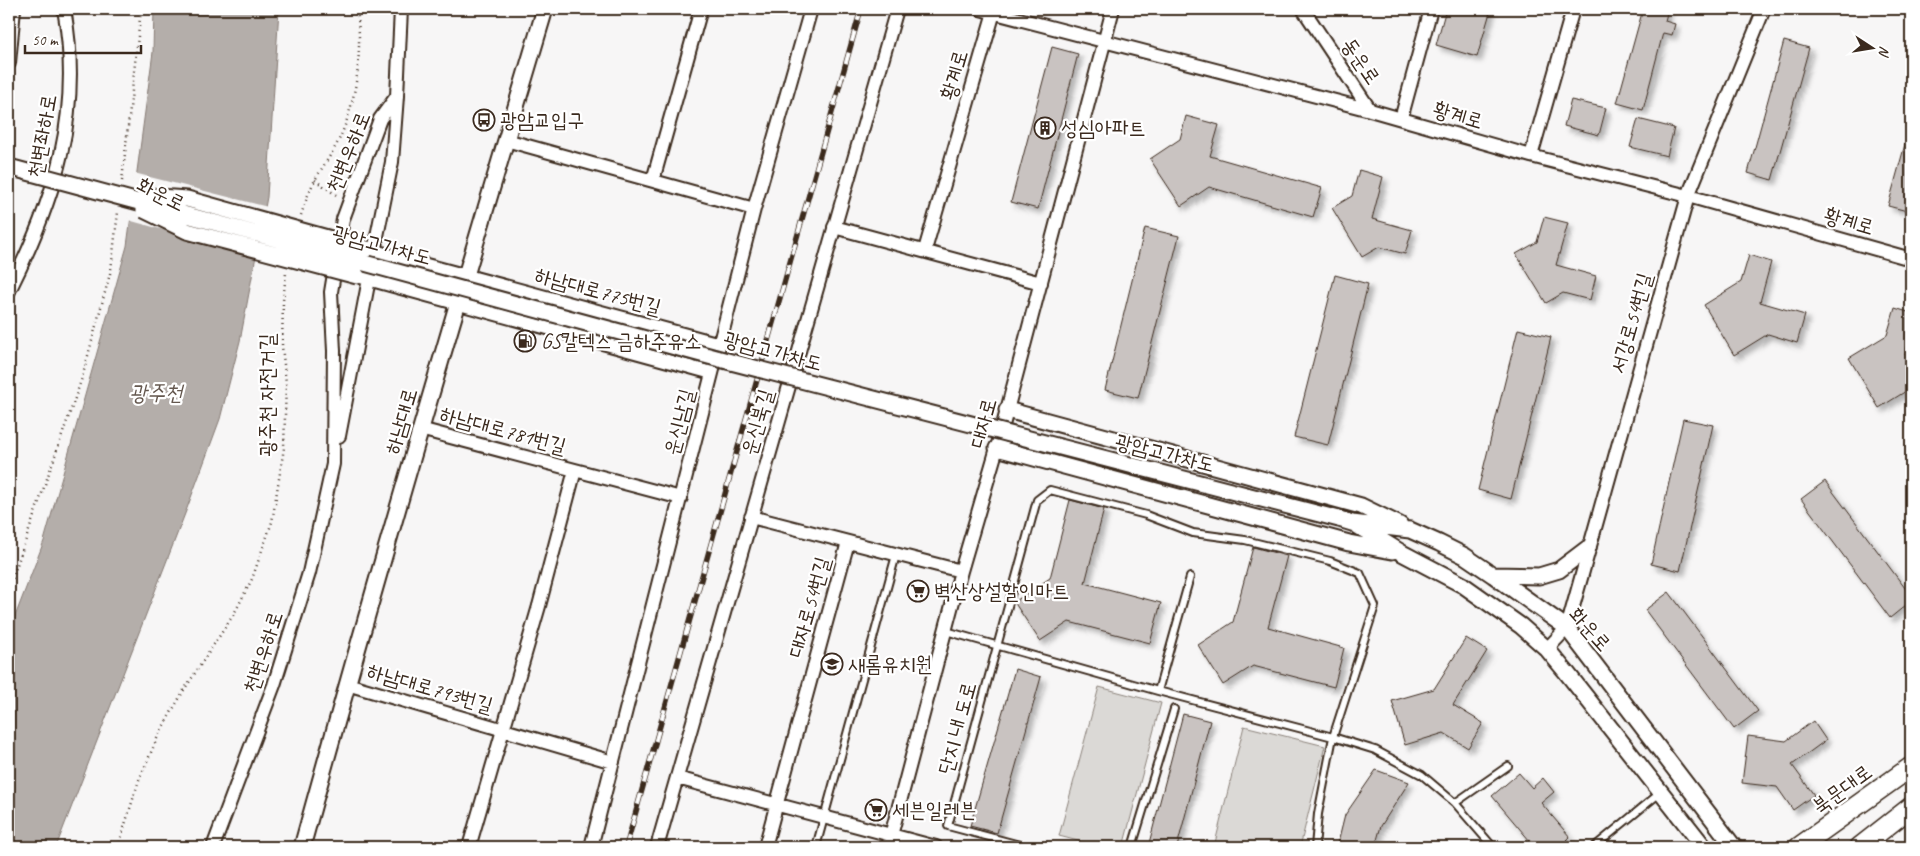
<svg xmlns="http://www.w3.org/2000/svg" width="1920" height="856" font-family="Caveat,'Poor Story',sans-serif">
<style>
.green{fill:#dbd9d6;stroke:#8b827a}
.water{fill:#b4aeaa;stroke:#847972}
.pier{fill:#f7f6f6}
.building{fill:#c9c3c1;stroke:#3b2a1e;filter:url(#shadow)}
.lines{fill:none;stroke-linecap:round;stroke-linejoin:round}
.service-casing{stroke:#3b2a1e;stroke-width:10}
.minor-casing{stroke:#3b2a1e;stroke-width:16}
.tertiary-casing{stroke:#3b2a1e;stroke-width:19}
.primary-casing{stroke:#3b2a1e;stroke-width:22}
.path{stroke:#3b2a1e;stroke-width:2.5;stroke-dasharray:1 4;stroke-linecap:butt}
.service{stroke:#fff;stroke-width:6}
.minor{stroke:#fff;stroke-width:12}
.tertiary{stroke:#fff;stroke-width:15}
.primary{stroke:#fff;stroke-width:19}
.rail-casing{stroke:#3b2a1e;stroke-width:5.5}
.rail{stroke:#fff;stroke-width:4;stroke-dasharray:11;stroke-linecap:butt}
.tertiary-bridge-casing{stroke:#3b2a1e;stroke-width:19;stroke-linecap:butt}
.tertiary-bridge{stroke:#fff;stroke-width:15}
.labels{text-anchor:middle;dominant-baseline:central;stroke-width:4.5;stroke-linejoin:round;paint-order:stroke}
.street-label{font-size:21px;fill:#3b2a1e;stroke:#fff}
.poi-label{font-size:21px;fill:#3b2a1e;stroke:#fff;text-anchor:start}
.water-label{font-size:22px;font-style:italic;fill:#65584f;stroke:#fff}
</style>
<defs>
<filter id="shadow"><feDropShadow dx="4.5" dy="4.5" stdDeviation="2.5" flood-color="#0004"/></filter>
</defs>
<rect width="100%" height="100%" fill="#f7f6f6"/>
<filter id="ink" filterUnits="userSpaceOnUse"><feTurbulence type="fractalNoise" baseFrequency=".02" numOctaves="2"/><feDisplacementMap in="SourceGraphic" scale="10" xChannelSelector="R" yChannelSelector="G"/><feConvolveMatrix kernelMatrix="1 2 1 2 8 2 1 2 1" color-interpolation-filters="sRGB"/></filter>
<g filter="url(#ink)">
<path class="green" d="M1099,687L1161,703L1123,847H1101L1059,836Z
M1244,726L1325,746L1300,847H1214Z"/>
<path class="water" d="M154,9H279L267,197L240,341L220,419L186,511L56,847H9V632L44,541L127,246L153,52Z"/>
<path class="pier" d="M134,173L268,207L258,256L128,220Z"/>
<path class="building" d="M1446,9H1491L1477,57L1436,45Z
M1643,9H1668L1665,21L1675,24L1672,35L1663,33L1643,110L1617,103Z
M1784,41L1809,48L1772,180L1748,173Z
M1052,47L1078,54L1038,209L1011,202Z
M1571,100L1606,108L1599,135L1564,126Z
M1186,116L1219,125L1210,156L1322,188L1313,217L1209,187L1181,206L1150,159L1180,139Z
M1638,119L1674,128L1667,156L1630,147Z
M1907,137H1911V212L1888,206Z
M1359,170L1383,177L1372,219L1412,230L1405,254L1379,247L1362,257L1332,208L1352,196Z
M1544,217L1568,223L1556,265L1596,276L1590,300L1563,293L1546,303L1516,254L1537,242Z
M1145,228L1179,236L1138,398L1105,390Z
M1749,255L1771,262L1760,302L1805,315L1797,343L1768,334L1734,355L1704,305L1741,282Z
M1335,275L1368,284L1328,445L1294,437Z
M1895,308L1911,313V333L1905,355L1911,356V388L1879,408L1849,358L1887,335Z
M1518,329L1551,337L1511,499L1478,490Z
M1683,419L1713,425L1680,571L1651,564Z
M1825,481L1911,596V601L1890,618L1801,499Z
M1070,500L1104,509L1085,583L1161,603L1150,643L1069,622L1040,641L1014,602L1050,578Z
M1253,547L1287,556L1268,627L1344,648L1334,687L1253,666L1223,685L1198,645L1233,622Z
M1669,592L1758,711L1734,729L1645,610Z
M1466,638L1487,651L1453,705L1483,723L1468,748L1444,733L1405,745L1392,701L1434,689Z
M1015,669L1041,677L997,833L970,826Z
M1183,714L1210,721L1177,847H1148Z
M1813,721L1826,740L1792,765L1814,795L1793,810L1777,787L1742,783L1748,736L1786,741Z
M1376,770L1409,782L1381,826L1375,847H1337L1345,815Z
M1519,773L1532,788L1543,778L1554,792L1541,803L1570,837L1567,840L1573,847H1535L1492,796Z"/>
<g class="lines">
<g class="service-casing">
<path id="service" d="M946,631L1158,691L1333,737L1375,750L1422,775L1455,803L1493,847
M1158,691L1190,577
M1455,803L1508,766
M816,847L896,555
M1027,847L948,826L1037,500L1050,490L1146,515L1193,533L1245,540L1330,561L1360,573L1375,606L1333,737L1318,814L1315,847
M1132,847L1174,709
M1594,847L1660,793"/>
</g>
<g class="minor-casing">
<path id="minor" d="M980,9L1370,110L1531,156L1688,196L1911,259
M1303,9L1370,110
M9,63L14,9
M1401,119L1431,9
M506,140L754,209
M1531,156L1573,9
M653,180L701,9
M834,227L1041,283
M367,249L720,344
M925,250L994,12
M374,251L392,162L397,96
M357,276L712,373
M9,291C55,199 83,113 64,9
M420,429L681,498
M339,436L369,279
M751,517L961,571
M1547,649L1567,628L1688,196L1764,9
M347,684L613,762
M677,778L936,847
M213,847L274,685L309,573L333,464L334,351L331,292L343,219L380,119L397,96L401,9
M469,847L539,606L575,470
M591,847L754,209L811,9
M657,847L897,9
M765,847L848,542
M888,847L961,571L997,448L1113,9"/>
</g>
<g class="tertiary-casing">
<path id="tertiary" d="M1007,410L1361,506L1400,525
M997,448L1349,543L1392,551
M1339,519L1352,523L1410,530L1439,543L1465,556L1493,575L1567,628L1734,847
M1358,526L1402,553L1463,585L1521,626L1547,649L1567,673L1704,847
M1493,575L1539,576L1559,570L1588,548
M302,847C379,567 462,288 545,9"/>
</g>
<g class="primary-casing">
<path id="primary" d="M1799,847L1911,767
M1860,847L1911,807"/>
</g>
<path class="path" d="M315,180L336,195
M122,181L141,9
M301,215C305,203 309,191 315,180C324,164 335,150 342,133C358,94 362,50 357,9
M9,588L82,378L111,270L118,212
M118,847L139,780L159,734L184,690L234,614L252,579L272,522L284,448L286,383L282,346L283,301L286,273"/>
<use href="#service" class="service"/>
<use href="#minor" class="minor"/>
<use href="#tertiary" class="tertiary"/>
<use href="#primary" class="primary"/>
<g class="rail-casing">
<path id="rail" d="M626,847L861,9"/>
</g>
<use href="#rail" class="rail"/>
<g class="tertiary-bridge-casing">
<path id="tertiary-bridge" d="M9,167L731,362L1339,519
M145,196L187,199L367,249
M144,210L187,231L357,276"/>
</g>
<use href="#tertiary-bridge" class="tertiary-bridge"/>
</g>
</g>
<defs>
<g id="bus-ring" transform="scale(1.125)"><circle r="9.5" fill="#fff" stroke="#3b2a1e" stroke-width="1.5"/><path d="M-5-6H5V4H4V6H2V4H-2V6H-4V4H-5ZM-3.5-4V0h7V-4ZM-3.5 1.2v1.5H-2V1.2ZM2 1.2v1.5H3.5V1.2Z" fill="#3b2a1e"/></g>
<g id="building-ring" transform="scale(1.125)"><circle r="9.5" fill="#fff" stroke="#3b2a1e" stroke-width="1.5"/><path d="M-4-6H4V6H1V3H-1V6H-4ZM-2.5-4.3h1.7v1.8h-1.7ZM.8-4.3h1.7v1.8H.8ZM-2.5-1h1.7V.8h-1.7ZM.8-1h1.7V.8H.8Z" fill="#3b2a1e"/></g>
<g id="fuel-ring" transform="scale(1.125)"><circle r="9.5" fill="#fff" stroke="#3b2a1e" stroke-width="1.5"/><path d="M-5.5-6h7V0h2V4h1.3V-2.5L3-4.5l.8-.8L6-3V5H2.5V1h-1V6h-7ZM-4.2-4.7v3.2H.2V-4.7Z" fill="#3b2a1e"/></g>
<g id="supermarket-ring" transform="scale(1.125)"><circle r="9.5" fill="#fff" stroke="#3b2a1e" stroke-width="1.5"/><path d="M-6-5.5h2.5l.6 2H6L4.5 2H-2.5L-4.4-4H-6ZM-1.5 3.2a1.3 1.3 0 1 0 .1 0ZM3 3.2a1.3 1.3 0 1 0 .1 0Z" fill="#3b2a1e"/></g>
<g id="school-ring" transform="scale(1.125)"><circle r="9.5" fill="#fff" stroke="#3b2a1e" stroke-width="1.5"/><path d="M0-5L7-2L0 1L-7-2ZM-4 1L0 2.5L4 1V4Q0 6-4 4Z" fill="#3b2a1e"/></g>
</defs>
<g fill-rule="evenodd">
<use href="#bus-ring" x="484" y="120"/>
<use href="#building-ring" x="1045" y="128"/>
<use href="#fuel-ring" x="525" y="341"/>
<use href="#supermarket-ring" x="918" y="591"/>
<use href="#school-ring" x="832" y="664"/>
<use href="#supermarket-ring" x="876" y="810"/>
</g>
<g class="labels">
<g class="street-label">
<text transform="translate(1361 61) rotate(56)">동운로</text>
<text transform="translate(954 75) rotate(-74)">황계로</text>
<text transform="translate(1458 115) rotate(16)">황계로</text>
<text transform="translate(42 136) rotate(-80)">천변좌하로</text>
<text transform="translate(348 152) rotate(-68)">천변우하로</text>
<text transform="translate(161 194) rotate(26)">화운로</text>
<text transform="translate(1849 221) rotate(16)">황계로</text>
<text transform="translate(382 245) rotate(15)">광암고가차도</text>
<text transform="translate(598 291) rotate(15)">하남대로775번길</text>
<text transform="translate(1631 323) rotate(-74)">서강로54번길</text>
<text transform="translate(773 351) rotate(15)">광암고가차도</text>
<text transform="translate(267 395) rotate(-90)">광주천 자전거길</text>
<text transform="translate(401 421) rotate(-74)">하남대로</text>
<text transform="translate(679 422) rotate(-76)">운신남길</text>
<text transform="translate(757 422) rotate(-74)">운신북길</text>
<text transform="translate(983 423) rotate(-75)">대자로</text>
<text transform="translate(503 430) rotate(15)">하남대로781번길</text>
<text transform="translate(1165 453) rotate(14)">광암고가차도</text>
<text transform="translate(809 607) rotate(-74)">대자로54번길</text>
<text transform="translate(1590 629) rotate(48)">화운로</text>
<text transform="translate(263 652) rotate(-72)">천변우하로</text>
<text transform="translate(430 688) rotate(16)">하남대로793번길</text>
<text transform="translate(957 728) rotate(-75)">단지 내 도로</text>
<text transform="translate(1842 789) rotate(-36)">북문대로</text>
</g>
<g class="poi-label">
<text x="500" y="120">광암교입구</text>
<text x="1061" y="128">성심아파트</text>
<text x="541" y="341">GS칼텍스 금하주유소</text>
<text x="934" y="591">벽산상설할인마트</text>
<text x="848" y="664">새롬유치원</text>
<text x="892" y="810">세븐일레븐</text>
</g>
<g class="water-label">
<text x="156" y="393">광주천</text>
</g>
</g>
<rect width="1920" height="856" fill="none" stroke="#fff" stroke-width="30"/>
<rect x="15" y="15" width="1890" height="826" fill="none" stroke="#3b2a1e" stroke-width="2" filter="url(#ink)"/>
<g transform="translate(1872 48) rotate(102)" stroke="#ffffff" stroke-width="4" paint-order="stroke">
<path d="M0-4L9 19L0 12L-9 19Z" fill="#3b2a1e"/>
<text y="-8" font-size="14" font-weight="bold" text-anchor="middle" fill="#3b2a1e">N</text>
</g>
<path d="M25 45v8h116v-8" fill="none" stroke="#3b2a1e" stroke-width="2.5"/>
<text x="32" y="45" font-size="15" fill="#3b2a1e" stroke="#ffffff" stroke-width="4" paint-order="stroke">50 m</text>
</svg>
